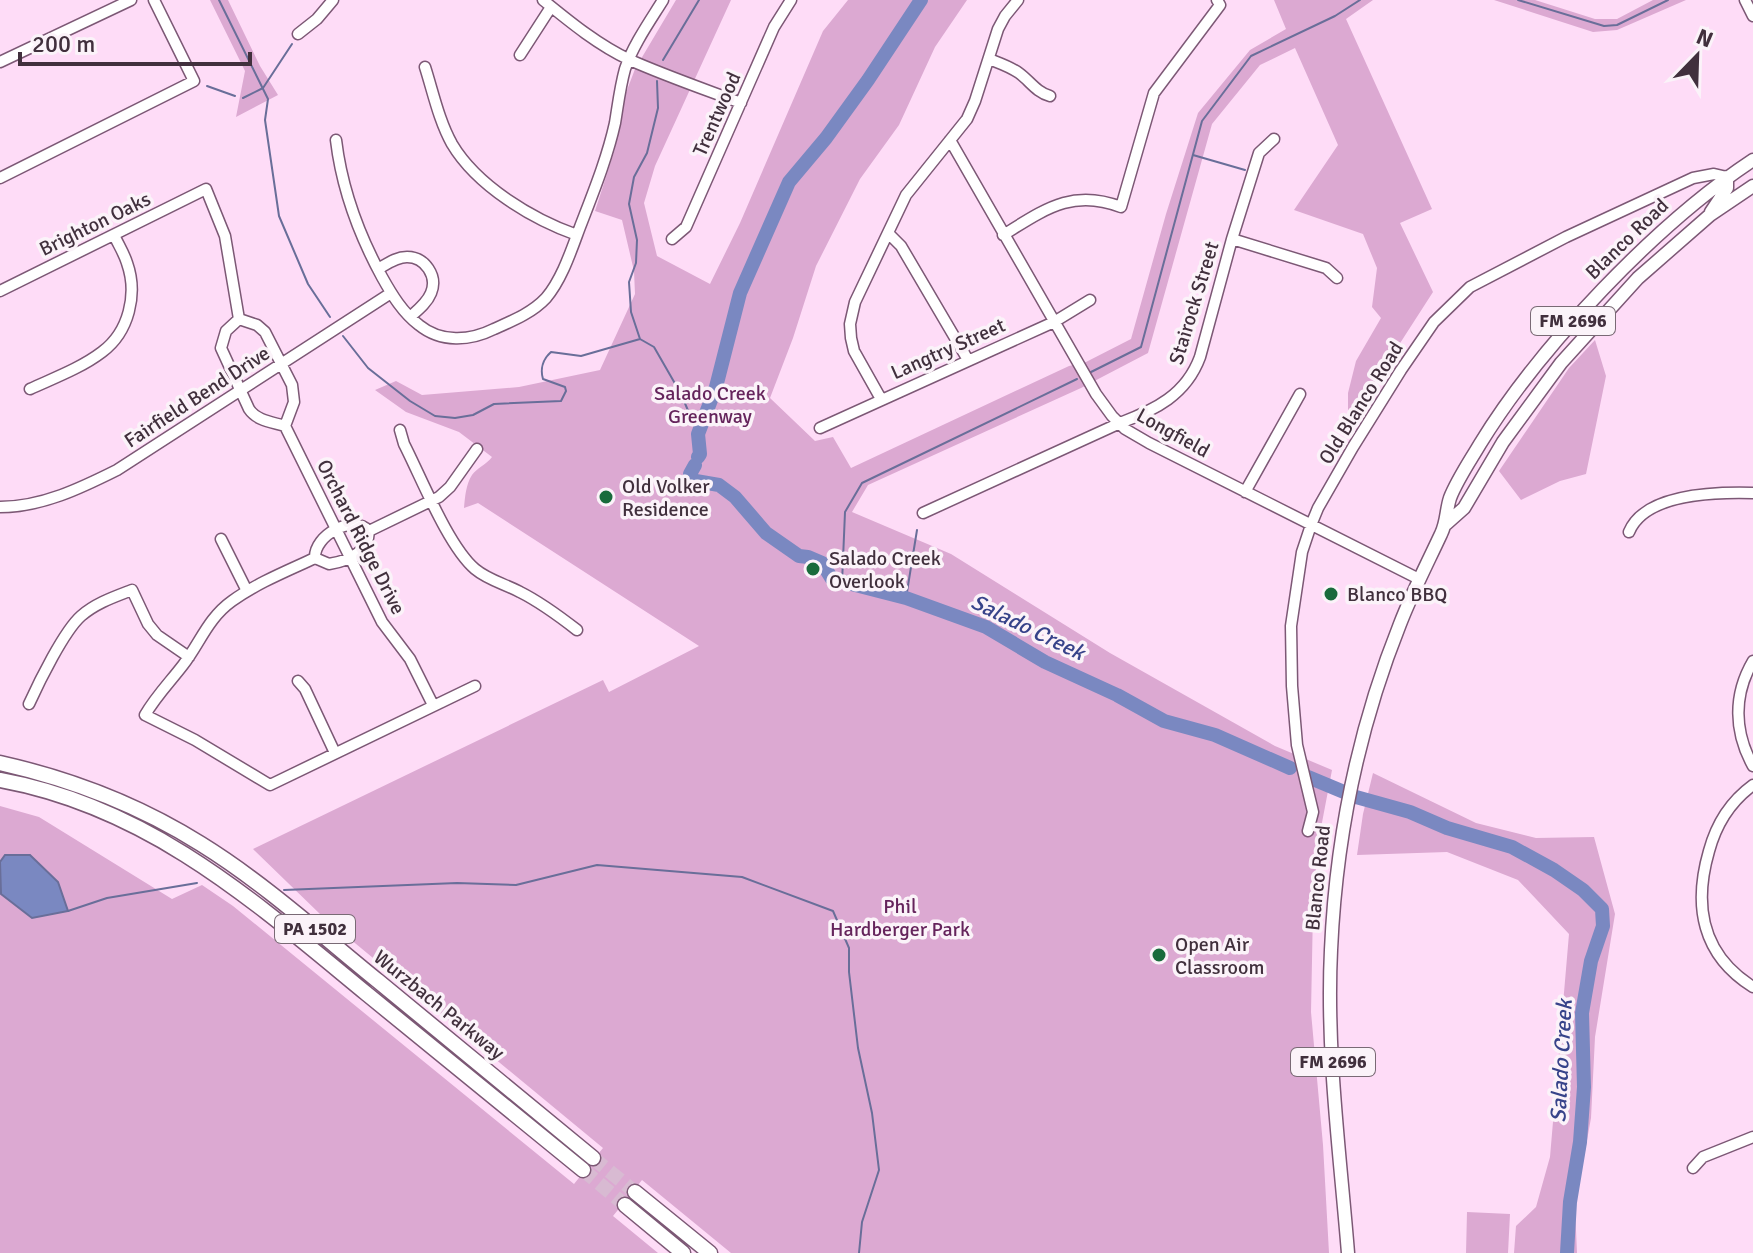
<svg xmlns="http://www.w3.org/2000/svg" width="1753" height="1253" font-family="Signika,sans-serif">
<style>
.green{fill:#dca9d2}
.water{fill:#7a88c1;stroke:#696e99;stroke-width:2}
.lines{fill:none;stroke-linecap:round;stroke-linejoin:round}
.stream{stroke:#696e99;stroke-width:2}
.river{stroke:#7a88c1;stroke-width:14}
.highway-tunnel{stroke:#d8bad2;stroke-width:14;stroke-dasharray:14 7;stroke-linecap:butt}
.minor-casing{stroke:#7c5875;stroke-width:13}
.major-casing{stroke:#7c5875;stroke-width:15}
.highway-casing{stroke:#7c5875;stroke-width:17}
.minor{stroke:#fff;stroke-width:10}
.major{stroke:#fff;stroke-width:12}
.highway{stroke:#fff;stroke-width:14}
.poi-dot{fill:#196b3c;stroke:#fbf3f9;stroke-width:3}
.labels{text-anchor:middle;dominant-baseline:central;stroke-width:7;stroke-linejoin:round;paint-order:stroke}
.shield{fill:#fbf3f9;stroke:#796a75;stroke-width:2}
.shield-label{font-size:18px;font-weight:bold;fill:#41303d}
.street-label{font-size:20px;fill:#41303d;stroke:#fbf3f9}
.park-label{font-size:20px;fill:#65245c;stroke:#fbf3f9}
.poi-label{font-size:20px;fill:#41303d;stroke:#fbf3f9;text-anchor:start}
.water-label{font-size:22px;font-style:italic;fill:#37438a;stroke:#fbf3f9}
</style>
<rect width="100%" height="100%" fill="#fedcf7"/>
<path class="green" d="M210,0H228L260,66L278,95L236,117L245,71Z
M676,0H731L655,166L644,203L657,256L710,284L740,223L823,31L848,0H967L935,47L899,125L860,179L816,266L793,338L770,398L815,441L833,437L851,468L1069,366L1086,362L1131,339L1166,214L1198,113L1250,50L1286,29L1274,0H1373L1346,19L1432,209L1400,223L1433,292L1348,424V393L1356,361L1381,318L1372,307L1377,268L1363,234L1294,210L1338,145L1295,48L1260,65L1212,124L1148,353L1081,388L868,485L852,512L951,554L1110,653L1275,746L1332,770L1320,833L1315,879L1313,909L1311,1012L1323,1145L1329,1253H731L642,1180L613,1216L658,1253H0V806L39,817L172,899L202,885L233,906L574,1184L603,1148L321,915L253,849L603,680L609,692L699,646L478,503L464,508C465,497 466,484 472,475C477,468 487,464 492,457L459,432L406,412L375,390L396,381L422,395L519,387L600,370L635,294L634,271L622,220L595,211L615,149L624,98L635,69Z
M1494,0H1535L1595,19H1617L1653,0H1686L1617,30L1593,32Z
M1595,340L1606,376L1586,474L1560,481L1521,500L1499,471L1569,368Z
M1373,773L1476,823L1536,838L1594,837L1615,914L1595,1037L1591,1118L1575,1207L1577,1253H1514L1516,1226L1536,1207L1550,1157L1569,934L1518,880L1447,852L1357,855L1363,814Z
M1467,1212L1510,1214L1508,1253H1466Z"/>
<path class="water" d="M5,855H30L58,882L68,911L32,918L1,894L0,862Z"/>
<g class="lines">
<path class="stream" d="M219,0L268,99L265,120L279,216L308,284L330,317
M1518,0L1604,26L1617,25L1668,0
M663,60L699,0
M657,81L658,108L647,153L634,177L629,204L637,240L636,263L629,282L631,312L640,339L654,347L681,394L698,434
M207,86L235,96
M243,98L263,88L292,44
M1193,155L1245,170
M343,336L368,368L410,401L435,416L455,418L473,415L494,404L561,401L566,391L565,387L543,379C540,369 543,359 551,352L581,356L640,339
M1091,372L1141,347L1202,121L1251,56L1335,16L1360,0
M842,583L845,512L862,483L1077,379
M906,598L917,530
M284,890L457,883L516,885L597,865L742,877L833,911L849,948V972L858,1048L872,1113L879,1170L862,1222L859,1253
M68,911L107,898L197,883"/>
<path class="river" d="M698,457L700,454L698,434L716,387L740,293L789,182L826,138L868,80L921,0
M695,465L690,474V480L719,485L735,497L766,533L799,556L808,557L822,563L832,579L906,598L986,627L1045,662L1117,695L1164,721L1215,735L1290,768
M1308,777L1356,797L1410,812L1447,828L1512,847L1554,870L1583,890L1602,909L1603,926L1591,961L1582,1013L1584,1087L1580,1142L1570,1202L1567,1253"/>
<path class="highway-tunnel" d="M593,1158L635,1192
M583,1170L625,1205"/>
<g class="minor-casing">
<path id="minor" d="M543,0C570,22 598,45 630,60C666,76 704,89 741,103
M1745,0L1753,16
M298,34L317,19L333,0
M520,55L551,7
M989,59C999,63 1009,66 1019,73C1030,81 1036,92 1050,96
M0,62L131,0
M425,67C433,92 439,121 452,144C477,186 532,219 577,235
M336,140C342,190 358,233 382,277C392,295 403,313 419,325C441,343 470,341 494,329C512,321 532,313 546,298C562,279 571,251 580,227C593,193 607,159 615,123C618,105 620,87 625,69C633,45 650,21 663,0
M950,140L1096,394L1112,416L1125,429L1149,443L1419,579
M0,178L194,81L154,0
M888,233L901,246L968,360
M1003,235C1044,210 1072,188 1121,207L1154,93L1220,5L1217,0
M672,239L686,227L774,27L791,0
M1232,239L1326,268L1337,278
M378,269C387,264 396,257 407,257C425,257 438,276 431,293C427,303 418,310 410,317
M0,291L206,189L225,236L239,319
M239,319L226,331L221,348L249,409C257,421 272,422 285,426L382,622L410,659L433,705
M239,319L257,325L265,332L292,385L294,402L285,426
M30,389C54,378 81,368 102,352C129,332 138,294 127,263C124,253 118,244 114,235
M881,399L854,351L851,338L850,324L855,302L906,195L967,119L975,101L998,29L1005,16L1018,0
M820,428L1054,322L1090,300
M400,430L404,444C421,477 448,546 475,569C488,580 505,584 520,592C540,602 559,616 577,630
M1245,492L1300,394
M0,507C42,507 81,488 117,470L391,293
M923,513L1120,423C1155,410 1186,395 1200,357L1232,239L1259,153L1274,139
M369,531L439,497L450,487L477,449
M1629,532C1645,493 1717,492 1753,493
M221,539L247,591
M315,558C287,571 257,583 232,601C208,618 200,643 183,665C170,682 156,696 145,715L195,740L270,785L475,686
M315,558C314,535 353,514 369,531
M315,558L329,564C348,561 368,553 369,531
M1753,661C1733,695 1734,732 1753,766
M298,681L305,689L335,753
M29,704C39,682 64,631 81,616C96,603 114,597 132,590L148,624L157,635L189,657
M1753,785C1731,801 1716,825 1709,851C1693,906 1702,955 1753,987
M1308,831L1313,812L1297,745L1292,686L1291,626L1302,552L1311,525L1318,508L1353,447L1401,370L1434,322L1470,287L1566,237L1693,178L1714,174L1727,177
M1693,1168L1703,1157L1753,1137"/>
</g>
<g class="major-casing">
<path id="major" d="M1711,212L1727,188V177
M1446,524L1464,508L1503,442L1561,363L1638,278L1710,215L1753,186
M1348,1253C1340,1153 1326,1051 1331,950C1336,837 1358,729 1400,624C1412,593 1427,564 1441,534C1447,522 1446,510 1450,498C1457,480 1470,461 1480,444C1515,387 1557,337 1603,289C1649,241 1697,197 1753,160"/>
</g>
<g class="highway-casing">
<path id="highway" d="M0,763C71,779 139,805 201,844C264,883 320,934 378,981C450,1040 522,1099 593,1158
M0,780C149,807 254,901 367,994C439,1053 511,1112 583,1170
M635,1192L710,1253
M625,1205L683,1253"/>
</g>
<use href="#minor" class="minor"/>
<use href="#major" class="major"/>
<use href="#highway" class="highway"/>
</g>
<g class="poi-dot">
<circle cx="606" cy="497" r="8"/>
<circle cx="813" cy="569" r="8"/>
<circle cx="1331" cy="594" r="8"/>
<circle cx="1159" cy="955" r="8"/>
</g>
<g class="labels">
<g class="shield">
<rect x="1531" y="307" width="84" height="28" rx="6"/>
<rect x="275" y="915" width="80" height="28" rx="6"/>
<rect x="1291" y="1048" width="84" height="28" rx="6"/>
</g>
<g class="shield-label">
<text x="1573" y="321">FM 2696</text>
<text x="315" y="929">PA 1502</text>
<text x="1333" y="1062">FM 2696</text>
</g>
<g class="street-label">
<text transform="translate(717 114) rotate(-66)">Trentwood</text>
<text transform="translate(95 224) rotate(-26)">Brighton Oaks</text>
<text transform="translate(1627 239) rotate(-44)">Blanco Road</text>
<text transform="translate(1194 303) rotate(-73)">Stairock Street</text>
<text transform="translate(948 349) rotate(-24)">Langtry Street</text>
<text transform="translate(197 397) rotate(-33)">Fairfield Bend Drive</text>
<text transform="translate(1361 403) rotate(-58)">Old Blanco Road</text>
<text transform="translate(1173 433) rotate(29)">Longfield</text>
<text transform="translate(361 537) rotate(63)">Orchard Ridge Drive</text>
<text transform="translate(1318 878) rotate(-84)">Blanco Road</text>
<text transform="translate(439 1005) rotate(39)">Wurzbach Parkway</text>
</g>
<g class="park-label">
<text x="710" y="393">Salado Creek<tspan x="710" dy="23">Greenway</tspan></text>
<text x="900" y="906">Phil<tspan x="900" dy="23">Hardberger Park</tspan></text>
</g>
<g class="poi-label">
<text x="622" y="486">Old Volker<tspan x="622" dy="23">Residence</tspan></text>
<text x="829" y="558">Salado Creek<tspan x="829" dy="23">Overlook</tspan></text>
<text x="1347" y="594">Blanco BBQ</text>
<text x="1175" y="944">Open Air<tspan x="1175" dy="23">Classroom</tspan></text>
</g>
<g class="water-label">
<text transform="translate(1028 627) rotate(26)">Salado Creek</text>
<text transform="translate(1561 1061) rotate(-87)">Salado Creek</text>
</g>
</g>
<g transform="translate(1697 56) rotate(23)" stroke="#fbf3f9" stroke-width="6" paint-order="stroke">
<path d="M0-6L14 30L0 20L-14 30Z" fill="#41303d"/>
<text y="-12" font-size="22" font-weight="bold" text-anchor="middle" fill="#41303d">N</text>
</g>
<path d="M20 52v12h230v-12" fill="none" stroke="#41303d" stroke-width="4"/>
<text x="32" y="52" font-size="24" fill="#41303d" stroke="#fbf3f9" stroke-width="6" paint-order="stroke">200 m</text>
</svg>
